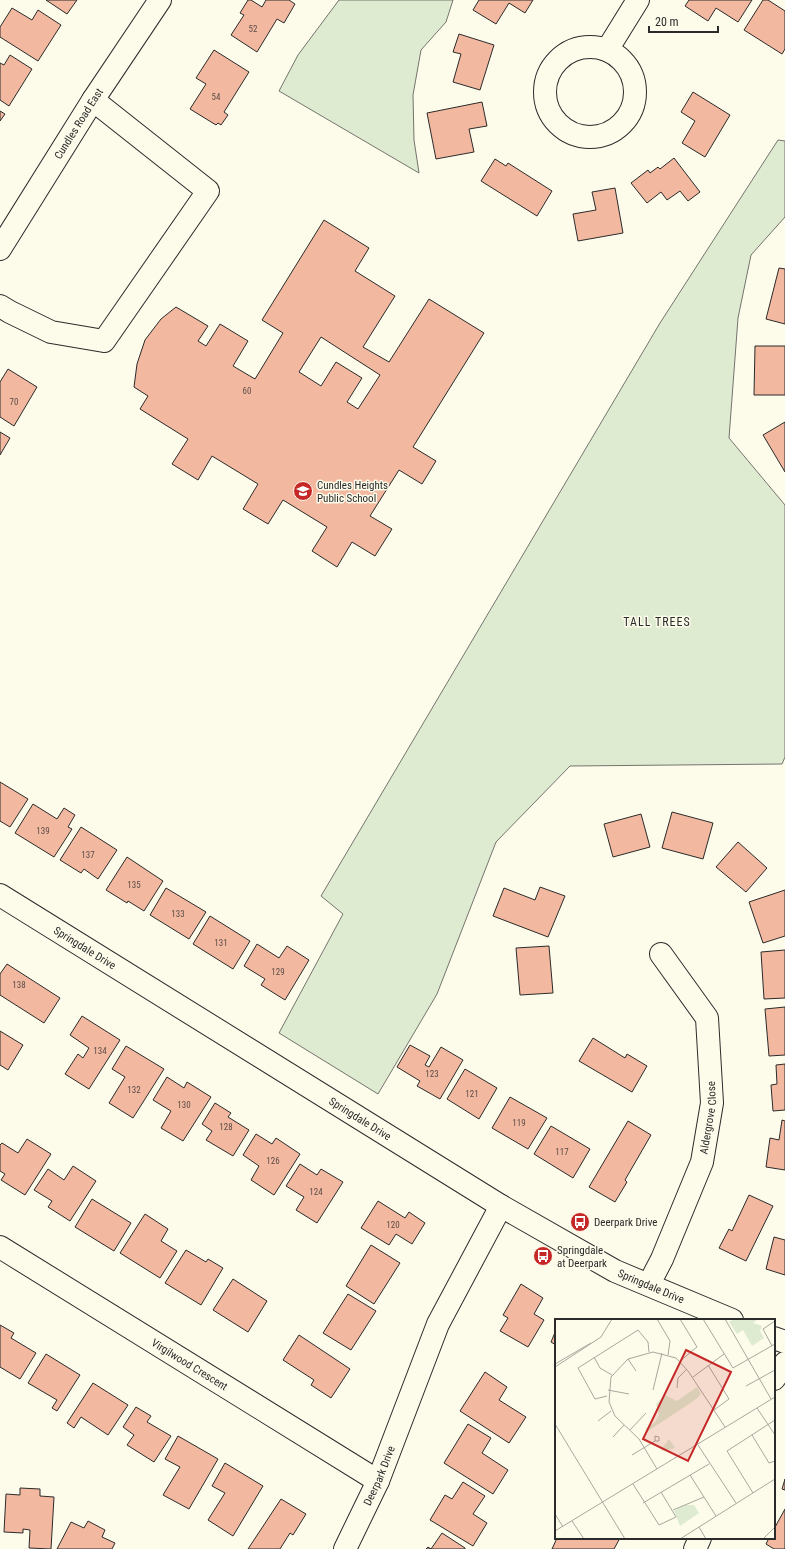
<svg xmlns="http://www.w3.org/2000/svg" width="785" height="1549" font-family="'Roboto Condensed',sans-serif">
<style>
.green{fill:#deebd1;stroke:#74746e}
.building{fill:#f2b8a0;stroke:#2b2b2b;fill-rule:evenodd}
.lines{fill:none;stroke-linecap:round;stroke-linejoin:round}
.minor-casing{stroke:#2b2b2b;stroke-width:24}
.major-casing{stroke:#2b2b2b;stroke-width:24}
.minor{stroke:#fdfbea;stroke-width:22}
.major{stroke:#fdfbea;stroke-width:22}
.labels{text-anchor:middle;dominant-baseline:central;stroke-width:3;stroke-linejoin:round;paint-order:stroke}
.number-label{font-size:9px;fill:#5d4e48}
.street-label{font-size:11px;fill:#2b2b2b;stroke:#fdfbea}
.poi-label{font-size:11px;fill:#2b2b2b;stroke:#fdfbea;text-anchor:start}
.neighbourhood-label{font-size:12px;letter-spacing:1px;fill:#2b2b2b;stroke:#fdfbea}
.inset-road{fill:none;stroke:#a9a89e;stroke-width:1}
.view{fill:#c62828;fill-opacity:0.15;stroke:#c62828;stroke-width:2}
.inset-edge{fill:none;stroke:#2b2b2b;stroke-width:2}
</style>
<rect width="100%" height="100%" fill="#fdfbea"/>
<path class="green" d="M339,0H453L446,22L421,50L413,95L414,140L419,173L279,91L298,55Z
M778,140L785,141V217L751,255L738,318L729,438L785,505V757L782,764L570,766L496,842L437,994L378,1094L279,1033L343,914L321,896L660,323Z"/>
<path class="building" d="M46,0H77L67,14Z
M248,0H251L262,7L266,0H289L295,4L284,23L277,19L257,52L231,35L244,15L240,13Z
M479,0H533L525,13L509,3L496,24L473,10Z
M689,0H752L738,22L716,8L708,21L685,6Z
M763,0H768L785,11V49L782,54L744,30Z
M12,8L32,20L38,10L61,25L38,61L0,37V27Z
M459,34L494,45L480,90L453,82L461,54L453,52Z
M214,50L249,72L224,112L228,115L221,125L218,123L216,125L190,109L206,84L196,78Z
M10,55L32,69L9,106L0,100V63L4,65Z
M693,92L730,115L705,157L682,143L695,121L681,112Z
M482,102L487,126L469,129L474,152L436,159L427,113Z
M0,111L5,114L0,121Z
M674,158L700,192L688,201L680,191L667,200L661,192L647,203L631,183L648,170L650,173L658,167L660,169Z
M495,159L506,166L508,163L552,191L537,216L481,181Z
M615,188L623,233L578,241L573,214L596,210L592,192Z
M324,220L369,248L355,271L395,296L363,347L389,362L429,299L484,333L413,447L436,461L422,484L399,470L370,516L392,529L375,556L352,542L337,567L312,551L327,527L283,500L268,524L243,509L258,484L212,456L198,480L172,464L188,439L140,409L148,396L134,387L137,364L145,340L161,319L176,307L208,326L198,341L206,346L220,324L248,341L233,366L255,379L283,333L262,320ZM321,337L380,375L358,409L347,402L362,378L336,362L321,386L299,372Z
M779,268L785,269V324L766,319Z
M755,346H785V395H754Z
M8,369L37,387L14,426L0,417V382Z
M785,422V472L763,435Z
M0,432L10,438L0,455Z
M0,782L28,799L10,827L0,821Z
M33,804L57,819L64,808L75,815L68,827L72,829L54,857L15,833Z
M672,812L713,823L703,859L662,848Z
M641,814L650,847L613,857L604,824Z
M81,827L117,850L98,879L84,869L81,873L60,860Z
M738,842L767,868L746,892L716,867Z
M127,857L163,881L144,911L128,901L127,903L106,890Z
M540,887L565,896L548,937L493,916L504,888L535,900Z
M166,888L206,912L189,939L150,915Z
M785,890V936L763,943L749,902Z
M210,916L250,941L233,969L193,944Z
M257,944L279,958L287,946L309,960L285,1000L261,985L265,979L244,966Z
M549,946L553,993L520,995L516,948Z
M785,950V998L764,999L761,952Z
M7,964L60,998L44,1023L0,995V974Z
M785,1007V1055L769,1056L765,1009Z
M82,1016L120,1040L89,1089L65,1074L78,1054L83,1058L89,1048L70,1035Z
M0,1031L23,1045L8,1070L0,1065Z
M593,1038L625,1058L627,1054L647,1066L632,1092L579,1061Z
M410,1045L430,1056L425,1065L429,1067L441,1047L463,1060L440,1099L417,1086L420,1081L397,1067Z
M126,1046L164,1069L133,1118L109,1103L125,1077L112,1069Z
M785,1064V1110L773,1111L771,1085L777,1084L776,1065Z
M465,1069L497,1088L479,1119L447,1099Z
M167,1077L184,1088L187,1082L211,1097L183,1141L161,1128L171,1111L153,1100Z
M510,1097L547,1118L528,1149L492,1128Z
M215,1103L231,1113L228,1117L249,1130L233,1156L206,1140L212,1131L202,1124Z
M782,1120L785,1121V1170L766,1167L770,1138L779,1140Z
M628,1121L651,1135L625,1180L627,1182L615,1202L589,1187Z
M551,1126L590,1149L573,1178L534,1154Z
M256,1134L272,1144L276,1138L300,1154L274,1195L251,1180L259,1166L243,1155Z
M27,1139L51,1154L25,1195L1,1180L5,1174L0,1171V1145L2,1143L18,1153Z
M300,1164L317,1175L321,1169L343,1182L317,1223L296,1210L304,1197L286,1186Z
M73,1166L96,1181L70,1221L48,1207L52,1201L34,1190L48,1169L64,1180Z
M749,1195L773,1206L746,1261L719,1248L729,1229L732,1231Z
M92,1199L131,1223L114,1251L75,1227Z
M378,1201L405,1218L409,1212L425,1223L412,1244L396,1234L389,1245L361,1228Z
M145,1214L168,1229L161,1241L177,1251L160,1278L120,1253Z
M774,1237L785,1240V1275L766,1269Z
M371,1245L400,1263L374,1304L346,1286Z
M186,1250L206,1262L208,1259L223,1268L201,1305L165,1283Z
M233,1279L267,1301L248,1332L213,1310Z
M521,1284L543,1298L534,1314L544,1320L528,1347L500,1331L508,1318L503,1315Z
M348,1294L376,1311L351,1350L323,1333Z
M0,1325L14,1333L11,1338L36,1353L20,1379L0,1367Z
M556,1330V1345L551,1342Z
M299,1335L350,1369L331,1398L311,1385L314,1380L283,1360Z
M46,1354L80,1375L57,1411L52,1408L57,1400L28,1383Z
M485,1372L507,1387L499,1400L526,1417L509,1443L460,1411Z
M93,1383L128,1405L108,1435L81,1417L74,1428L67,1423Z
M136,1407L151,1416L147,1422L171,1436L154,1462L127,1445L134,1435L123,1427Z
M468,1424L491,1438L482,1453L508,1470L493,1494L444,1463Z
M178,1436L218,1459L189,1509L163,1495L180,1467L165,1459Z
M225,1463L263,1486L233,1536L208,1520L225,1493L212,1486Z
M785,1479V1490L782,1489Z
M463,1482L485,1496L473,1514L487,1523L473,1546L430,1520L445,1495L452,1499Z
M20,1488L40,1489V1496L54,1497L51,1549L29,1548L30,1530L23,1529V1533L4,1532L6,1494L20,1495Z
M281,1499L306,1514L293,1535L290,1533L280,1549H248Z
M785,1509V1549H774L766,1544L769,1538H774V1529Z
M88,1521L105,1530L102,1537L115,1543L112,1549H57L71,1522L84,1528Z
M442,1533L465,1548V1549H426L428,1547L431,1549Z
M557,1538H620L614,1549H552Z"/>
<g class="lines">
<g class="minor-casing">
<g id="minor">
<circle cx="590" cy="92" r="45"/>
<path d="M607,50L638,0"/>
<path d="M0,306L10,312L51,332L104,341L208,191L93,100"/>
<path id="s1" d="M0,895L501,1206L615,1271L732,1320"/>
<path id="s2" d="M0,1247L378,1481"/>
<path id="s3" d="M649,1284L662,1259L702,1162L712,1103L707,1018L661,954"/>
<path d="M774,1338L785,1342"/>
<path d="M774,1379L785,1363"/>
<path id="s4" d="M345,1549L378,1481L438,1324L501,1206"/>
<path d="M695,1549L700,1538"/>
</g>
</g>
<g class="major-casing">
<g id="major">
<path id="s5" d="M0,249L93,100L160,0"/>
</g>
</g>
<use href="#minor" class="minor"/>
<use href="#major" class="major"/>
</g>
<defs>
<g id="school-disc" transform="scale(1)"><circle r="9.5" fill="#c62828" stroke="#fdfbea"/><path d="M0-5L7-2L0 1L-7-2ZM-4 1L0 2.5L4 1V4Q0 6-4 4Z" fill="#fff"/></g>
<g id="bus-disc" transform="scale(1)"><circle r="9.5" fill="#c62828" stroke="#fdfbea"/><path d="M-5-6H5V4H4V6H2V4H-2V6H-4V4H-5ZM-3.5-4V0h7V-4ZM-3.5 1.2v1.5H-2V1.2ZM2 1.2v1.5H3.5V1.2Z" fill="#fff"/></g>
</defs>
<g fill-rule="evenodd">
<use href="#school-disc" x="303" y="491"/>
<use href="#bus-disc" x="580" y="1222"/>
<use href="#bus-disc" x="543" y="1256"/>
</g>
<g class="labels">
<g class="number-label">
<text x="253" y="29">52</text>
<text x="216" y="97">54</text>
<text x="247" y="391">60</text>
<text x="14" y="402">70</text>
<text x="43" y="831">139</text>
<text x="88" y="855">137</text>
<text x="134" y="885">135</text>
<text x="178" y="914">133</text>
<text x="221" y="943">131</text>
<text x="278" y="972">129</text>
<text x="19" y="985">138</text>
<text x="100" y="1051">134</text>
<text x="432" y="1074">123</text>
<text x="134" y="1090">132</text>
<text x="472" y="1094">121</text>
<text x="184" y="1105">130</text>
<text x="519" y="1123">119</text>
<text x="226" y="1127">128</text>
<text x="562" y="1152">117</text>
<text x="273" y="1161">126</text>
<text x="316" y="1192">124</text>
<text x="393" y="1225">120</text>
</g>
<g class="street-label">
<text stroke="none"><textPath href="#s5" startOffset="148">Cundles Road East</textPath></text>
<text stroke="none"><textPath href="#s1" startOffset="100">Springdale Drive</textPath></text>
<text stroke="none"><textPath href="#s3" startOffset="178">Aldergrove Close</textPath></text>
<text stroke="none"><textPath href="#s1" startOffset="424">Springdale Drive</textPath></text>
<text stroke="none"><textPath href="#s1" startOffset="760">Springdale Drive</textPath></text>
<text stroke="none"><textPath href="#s2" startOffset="223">Virgilwood Crescent</textPath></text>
<text stroke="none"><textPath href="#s4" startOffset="81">Deerpark Drive</textPath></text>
</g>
<g class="poi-label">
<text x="317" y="485">Cundles Heights<tspan x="317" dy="13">Public School</tspan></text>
<text x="594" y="1222">Deerpark Drive</text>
<text x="557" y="1250">Springdale<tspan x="557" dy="13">at Deerpark</tspan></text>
</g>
<g class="neighbourhood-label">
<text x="657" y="622">TALL TREES</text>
</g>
</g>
<g transform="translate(555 1319)">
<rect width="220" height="220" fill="#fdfbea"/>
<path d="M179,0H203L198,4L207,7L205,12L209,19L197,27L188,11L182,15L174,3ZM142,68L146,75L140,81L93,112L90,110L100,103L104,96L101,85L110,76L122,82ZM114,120L120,129L107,132L106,131ZM129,186H139L144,194L125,207L119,192Z" fill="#deebd1"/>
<path class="inset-road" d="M102,0L115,22L113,36M125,0L142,28L125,42M148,0L178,49L220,25M170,0L216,80M217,27L208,10L220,2M39,38L45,49L57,56M73,40L81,52M0,45L36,24M153,46L174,80L159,91M0,48L46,18L57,0M138,58L169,35M191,67L220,51M122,69L123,59L132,50M53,71L74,75M98,71L107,34M52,77L40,80L23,49L83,11L93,23L94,33M202,89L220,116M43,102L56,92M0,105L70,220M75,111L91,94M197,116L214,144L220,142M58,118L69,106M143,126L181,184M77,136L100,122V117L104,118V122H100M102,150L84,120L60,97L54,83L56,58L73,40L98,33L121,39L133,52L170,108M135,156L161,197M78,165L104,206L121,198L106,173M198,174L172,132L220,101M88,184L154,145M118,191L149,178M0,195L8,208M17,202L29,220M144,208L151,220M0,212L220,78M125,220L220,160M208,220L220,208"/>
<path class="view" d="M131,31L176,53L133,142L88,120Z"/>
<rect width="220" height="220" class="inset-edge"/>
</g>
<path d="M649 26v6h69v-6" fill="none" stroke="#2b2b2b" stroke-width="2"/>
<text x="655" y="26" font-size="12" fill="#2b2b2b" stroke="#fdfbea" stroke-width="3" paint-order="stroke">20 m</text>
</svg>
